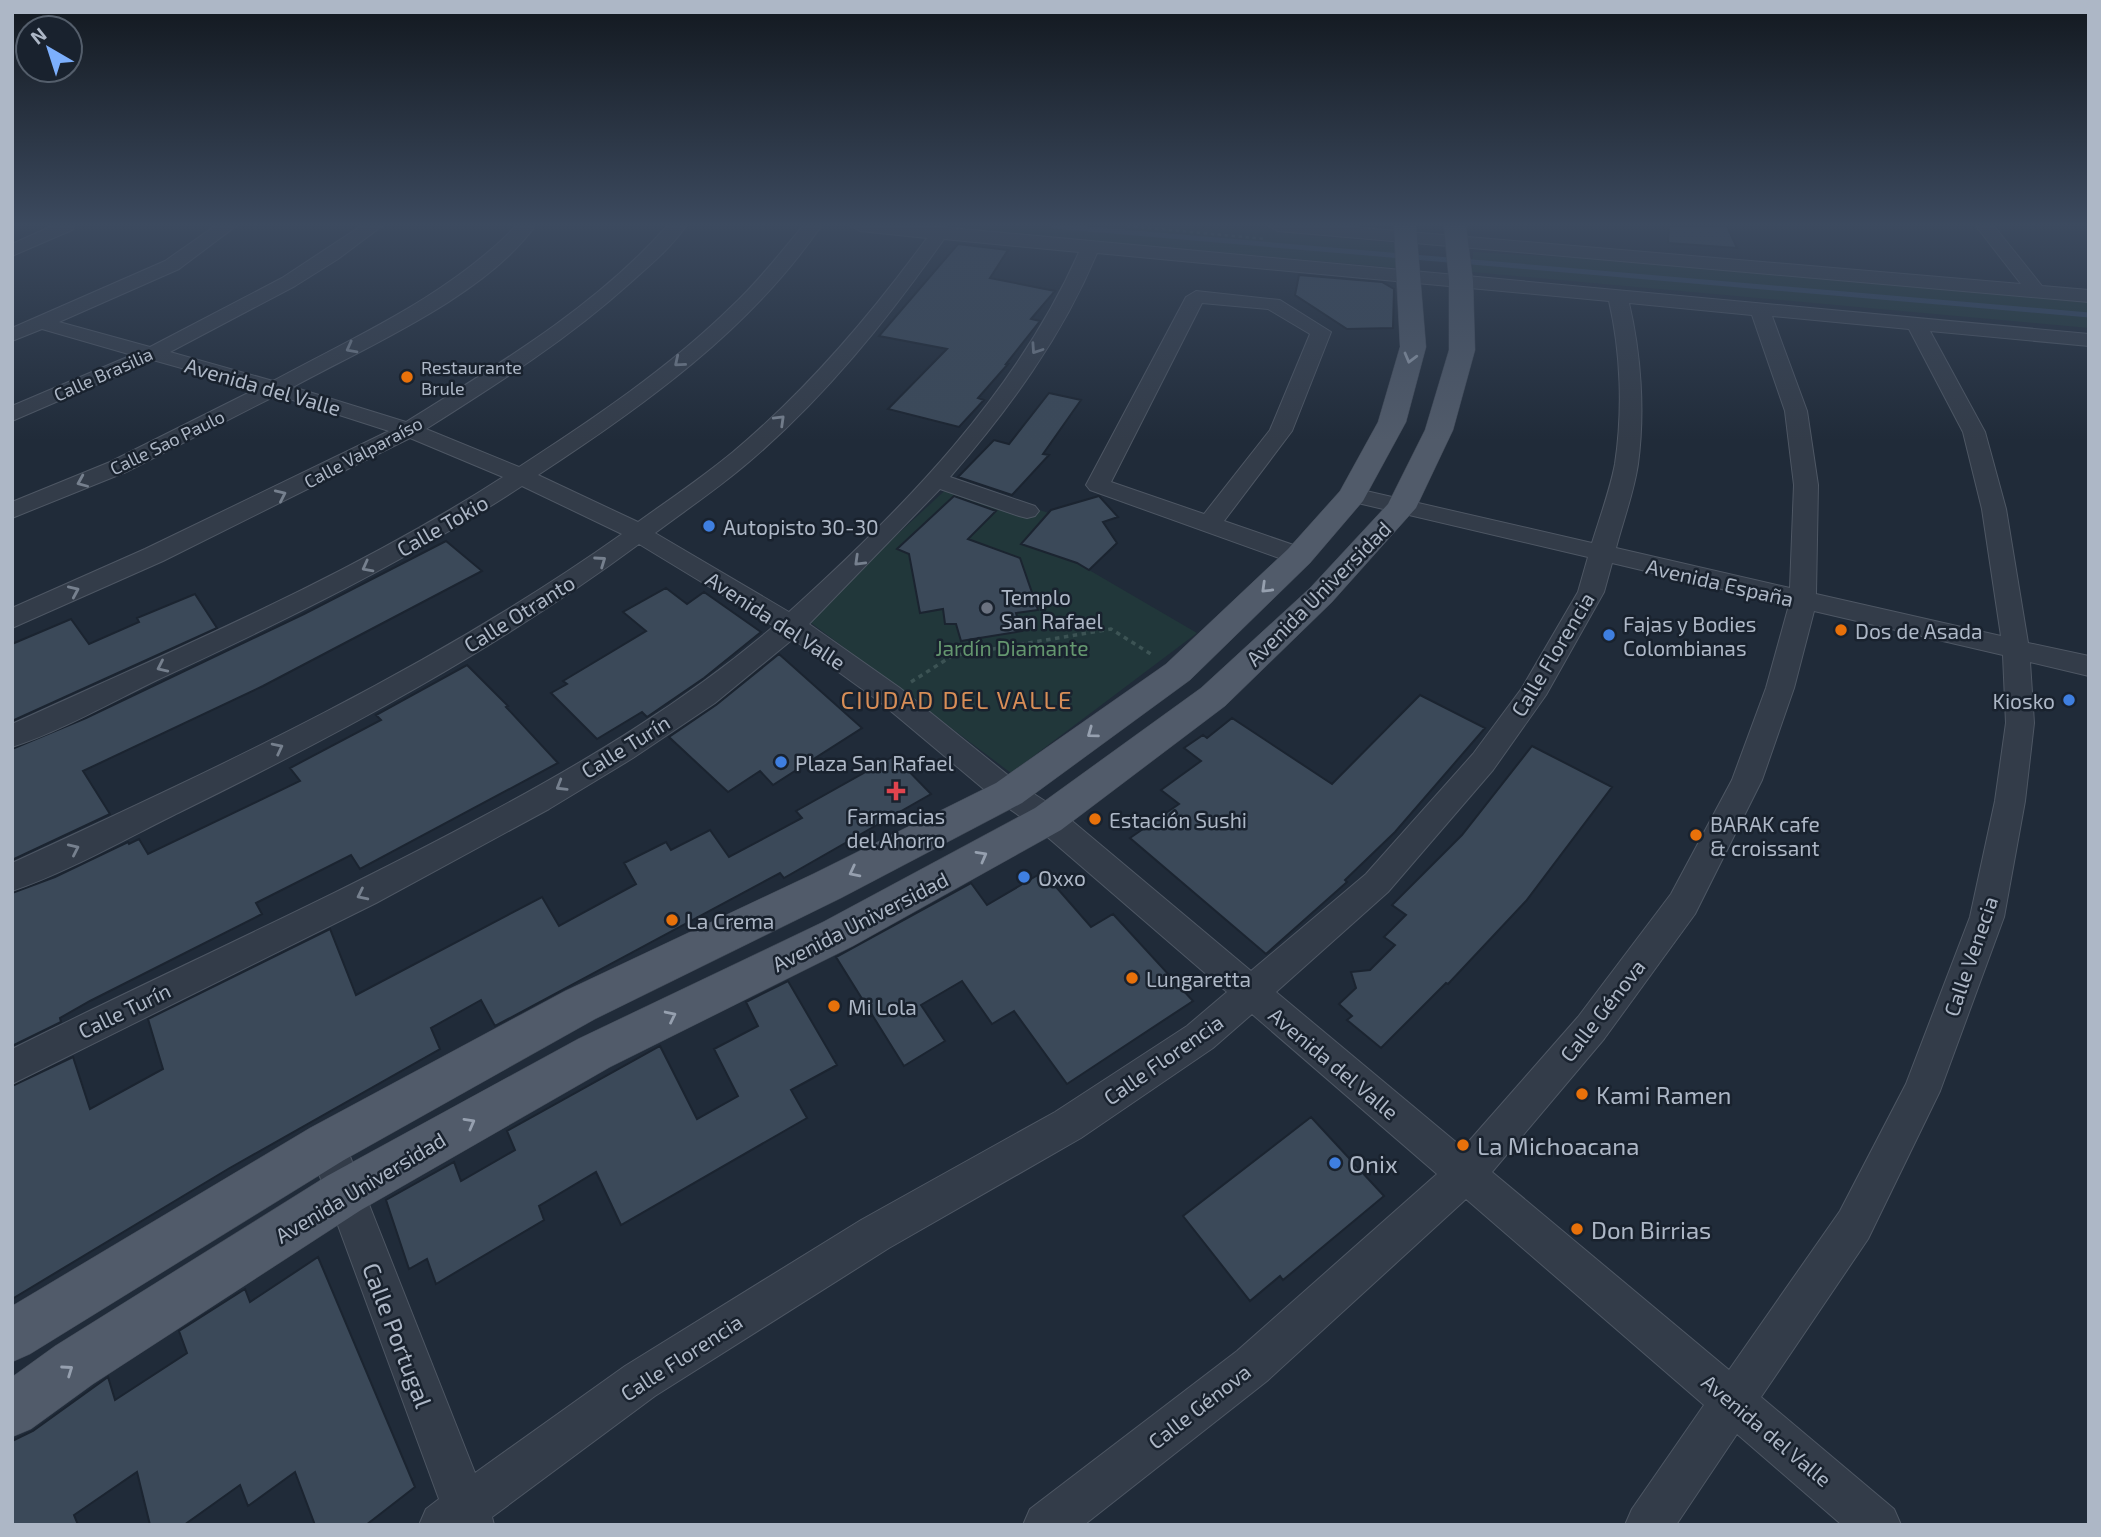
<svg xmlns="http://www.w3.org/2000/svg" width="2101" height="1537" font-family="'Exo 2',sans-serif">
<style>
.green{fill:#21373a}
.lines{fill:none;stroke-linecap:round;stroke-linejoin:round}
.stream{stroke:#324661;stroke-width:5}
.building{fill:#3b4959;stroke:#1b2430;stroke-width:2}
.minor-casing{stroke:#4e5764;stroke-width:2}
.major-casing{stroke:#3d4653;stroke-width:1}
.path-far1{stroke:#3c5354;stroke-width:2.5;stroke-dasharray:3.5 3.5;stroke-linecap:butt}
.path{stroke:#3c5354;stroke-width:3.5;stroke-dasharray:4.5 4.5;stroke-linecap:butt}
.minor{fill:#333c49;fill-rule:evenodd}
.major{fill:#515b6a;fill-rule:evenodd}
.oneway{stroke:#76808e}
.oneway2{stroke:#96a0af}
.food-dot{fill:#e8710a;stroke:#19222e;stroke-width:2.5}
.shop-dot{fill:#3f7fe0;stroke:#19222e;stroke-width:2.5}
.worship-dot{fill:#6b7280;stroke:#19222e;stroke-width:2.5}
.health-dot{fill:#e0444e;stroke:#19222e;stroke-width:2.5}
.labels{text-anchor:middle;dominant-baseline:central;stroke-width:5;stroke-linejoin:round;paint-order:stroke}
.far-poi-label{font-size:18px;fill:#adb7c6;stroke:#19222e;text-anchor:start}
.far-street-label{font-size:18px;fill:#adb7c6;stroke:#19222e}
.street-label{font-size:21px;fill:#adb7c6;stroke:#19222e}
.poi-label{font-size:21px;fill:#adb7c6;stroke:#19222e;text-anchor:start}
.park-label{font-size:21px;fill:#64976f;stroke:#19222e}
.quarter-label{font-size:24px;letter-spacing:2px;fill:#d88e57;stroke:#19222e}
.near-poi-label{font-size:24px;fill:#adb7c6;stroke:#19222e;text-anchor:start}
.near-street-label{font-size:24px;fill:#adb7c6;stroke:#19222e}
</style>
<rect width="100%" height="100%" fill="#202b39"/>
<path class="green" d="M924,226L1281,228L1307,236L1398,243L1397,268Z
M1473,252L1615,260L2089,300V328L1472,272Z
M953,483L1049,513L1022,544L1077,563L1197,633L1011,773L806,619Z"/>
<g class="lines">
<path class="stream" d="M1053,226L2089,315"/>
</g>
<path class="building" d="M1669,226H1727L1737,248L1668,243Z
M958,244L1008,250L990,278L1055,291L1031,319L1040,321L1006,364H1008L978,398L984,400L959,427L888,409L947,349L879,336Z
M1299,275L1382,282L1394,289L1393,328L1347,329L1295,295Z
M1049,393L1081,400L1043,454L1049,455L1012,495L958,477L994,440L1009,444Z
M954,496L996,511L968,539L1020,558L1038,610L1016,613L1022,631L961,641L956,624H945L943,609L920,613L909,554L897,549Z
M1099,496L1118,517L1103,522L1117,543L1089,570L1077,563L1021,544L1051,510Z
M446,541L482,571L263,686L83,771L110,814L12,860V749L86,718L304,614Z
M666,588L687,604L704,592L761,632L704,678L647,717L642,712L597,739L551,693L567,684L563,681L646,631L623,612Z
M195,594L217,628L12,721V644L71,619L89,644L139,622L137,618Z
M779,654L862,728L773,785L760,771L728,792L669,737L716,705Z
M467,665L508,706L506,707L558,763L360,869L351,855L256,903L262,914L90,1001L60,1018L61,1022L12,1046V893L55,877L128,842L129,844L139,839L148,854L300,781L290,768L381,720L376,715Z
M1420,695L1485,728L1395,832L1345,880L1347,882L1266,954L1130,838L1179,804L1161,790L1201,761L1184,748L1203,735L1207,738L1232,718L1332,784Z
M1532,746L1612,787L1526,901L1448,984L1446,983L1381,1048L1347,1020L1352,1016L1339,1004L1356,988L1351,972L1370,970L1395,945L1384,937L1406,915L1392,905L1462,835Z
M894,756L931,794L784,878L780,873L495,1026L481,1000L431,1028L440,1049L228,1169L12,1299V1086L73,1057L90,1109L163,1069L148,1019L330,929L356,995L542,897L559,926L636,884L624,863L666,842L671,850L710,830L729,857L802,818L796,811Z
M1043,872L1091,927L1113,914L1193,1001L1067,1084L1014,1011L992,1024L962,981L921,1005L945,1041L904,1066L836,957L971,883L987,905Z
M788,981L837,1065L791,1090L807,1118L621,1225L596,1172L539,1206L544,1220L436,1284L427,1259L409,1269L386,1200L454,1162L461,1181L515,1150L507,1131L660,1046L697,1119L738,1096L714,1049L758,1026L746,1002Z
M1311,1117L1384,1196L1283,1280L1280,1276L1250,1301L1183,1216Z
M318,1257L415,1487L366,1525H315L295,1472L248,1506L240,1485L184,1525H150L137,1472L74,1515L78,1525H12V1441L33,1431L108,1377L115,1400L187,1353L179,1331L245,1289L250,1302Z"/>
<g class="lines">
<g class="minor-casing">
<path id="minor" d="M52,226H75L72,230L12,256V244Z
M215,226H236L179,269L59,322L150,347L282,278L361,226H382L338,259L295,286L170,352L273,381C358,335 448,296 516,226H535C485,296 368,346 293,387L406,422C499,364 594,308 667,226H686C671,248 650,265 630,283C567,340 497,384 426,429L519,467C593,419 669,368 732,306C758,282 780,253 803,226H821C750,330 642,407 538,475L638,522C670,499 703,477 733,452C807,390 870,316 927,238L860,231L851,226L940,227L2089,334V346L1930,331L1985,432L2006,509L2028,643L2089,656V676L2030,662L2034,723L2025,801L2004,917L1940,1091L1868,1239L1761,1397L1894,1509L1901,1525H1842L1737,1434L1676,1525H1625L1632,1509L1704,1405L1466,1199L1267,1381L1084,1525H1023L1030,1509L1237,1351L1437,1174L1252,1014L1213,1048L1081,1138L889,1248L655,1396L492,1517L494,1525H419L426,1509L439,1499L308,1144L314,1131L327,1126L340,1131L475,1473L625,1366L861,1220L1055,1112L1187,1026L1227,992L1037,828L998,801L880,702L793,639L715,703L633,758L549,809L376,903L12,1084V1049C168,971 328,900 482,817C585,762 685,702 774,626L639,544C497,649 339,734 180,812C127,838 68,872 12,891V863C222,766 433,668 622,534L522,486C407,561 282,622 157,680C112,702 59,732 12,747V724C178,648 350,576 503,477L410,438L163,561L12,628V608L145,549L389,431L277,395L126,472L12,518V502L110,462L256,389L153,360L12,421V406L132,355L42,329L12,341V328L165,261ZM944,239L1079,252C1016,394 903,509 789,612L655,533C687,509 720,487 750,461C825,397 887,320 944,239ZM1097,253L1609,301C1621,353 1623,411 1615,464C1610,490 1600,517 1592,543L1353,488L1345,490L1341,495L1345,500L1588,557L1578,592L1522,688L1473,754L1366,874L1251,971L1059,810L1020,785L900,688L809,624L940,489L1019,516L1027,518L1035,516L1039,511L1035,506L950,477C1009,409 1062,337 1097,253ZM1629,303L1752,315L1785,411L1794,485L1790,588L1616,548C1623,521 1634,492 1638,464C1645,412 1641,354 1629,303ZM1772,316L1909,329L1963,432L1982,509L2001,636L1816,594L1818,485L1807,411ZM1612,563L1789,605L1766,688L1732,780L1671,894L1578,1017L1463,1148L1276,992L1388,892L1493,770L1546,695L1604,592ZM1814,611L2003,655L2006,723L1995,801L1970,917L1906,1084L1840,1211L1729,1370L1492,1172L1604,1039L1695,914L1762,780L1794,688Z
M1269,226H1339L2021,284L1976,226H1994L2042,286L2089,290V302L1278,231Z
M1196,291L1280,300L1331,332L1292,431L1224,521L1308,550L1312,556L1308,562L1299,564L1290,562L1090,490L1086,485L1186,297ZM1202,303L1268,309L1310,334L1270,430L1204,514L1111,482Z"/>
</g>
<g class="major-casing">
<path id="major" d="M1394,226H1416L1426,347L1406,422L1363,501L1310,563L1190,680L1022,803L841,898L595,1019L344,1160L30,1354L12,1362V1306L310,1128L565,991L813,874L996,783L1166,664L1288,549L1340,491L1378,422L1400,347Z
M1444,226H1466L1473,281L1475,350L1453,430L1416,508L1332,602L1225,706L1061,830L853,946L610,1067L361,1210L93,1384L31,1429L12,1437V1377L55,1346L327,1176L578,1039L823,922L1035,808L1201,688L1310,588L1388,504L1425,430L1449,350V281Z"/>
</g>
<path class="path-far1" d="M1127,226L1265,239"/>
<path class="path" d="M911,682L952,656L1111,629L1154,656"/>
<use href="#minor" class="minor"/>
<use href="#major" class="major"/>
</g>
<defs><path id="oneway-chevron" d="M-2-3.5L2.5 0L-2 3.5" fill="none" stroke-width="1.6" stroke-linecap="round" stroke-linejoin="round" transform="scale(1.75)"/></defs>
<g class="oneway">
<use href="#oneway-chevron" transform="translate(351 348) rotate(152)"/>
<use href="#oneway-chevron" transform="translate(1036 349) rotate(124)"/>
<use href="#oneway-chevron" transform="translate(679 362) rotate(140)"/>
<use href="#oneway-chevron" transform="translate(780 420) rotate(-44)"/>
<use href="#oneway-chevron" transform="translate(82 482) rotate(157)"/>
<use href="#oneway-chevron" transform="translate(281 495) rotate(-25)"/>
<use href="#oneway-chevron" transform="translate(601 561) rotate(-35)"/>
<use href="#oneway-chevron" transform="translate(859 561) rotate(136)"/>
<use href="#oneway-chevron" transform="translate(367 567) rotate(152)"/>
<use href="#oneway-chevron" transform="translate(74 591) rotate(-24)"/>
<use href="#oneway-chevron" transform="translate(162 667) rotate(155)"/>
<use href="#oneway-chevron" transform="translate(278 748) rotate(-27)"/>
<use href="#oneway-chevron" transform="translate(561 786) rotate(149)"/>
<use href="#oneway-chevron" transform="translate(74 849) rotate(-25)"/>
<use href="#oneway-chevron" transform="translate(362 895) rotate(154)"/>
</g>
<g class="oneway2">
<use href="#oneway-chevron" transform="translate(1410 358) rotate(105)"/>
<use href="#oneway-chevron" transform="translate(1266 588) rotate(136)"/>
<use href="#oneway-chevron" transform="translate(1092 733) rotate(144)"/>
<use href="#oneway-chevron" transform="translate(982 856) rotate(-29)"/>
<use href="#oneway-chevron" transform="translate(854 872) rotate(153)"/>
<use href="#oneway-chevron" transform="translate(671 1016) rotate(-26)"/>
<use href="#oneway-chevron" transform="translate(470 1123) rotate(-29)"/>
<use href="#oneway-chevron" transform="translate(68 1370) rotate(-35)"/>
</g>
<linearGradient id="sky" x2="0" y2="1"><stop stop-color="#12181f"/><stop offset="0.51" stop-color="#3c4a5f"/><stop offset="1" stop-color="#3c4a5f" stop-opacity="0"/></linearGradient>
<rect width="2101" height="441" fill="url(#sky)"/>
<g class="food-dot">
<circle cx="407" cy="377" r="7"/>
<circle cx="1841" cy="630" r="7"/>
<circle cx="1095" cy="819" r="7"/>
<circle cx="1696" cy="835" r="7"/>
<circle cx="672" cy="920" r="7"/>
<circle cx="1132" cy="978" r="7"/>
<circle cx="834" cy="1006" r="7"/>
<circle cx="1582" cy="1094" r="7"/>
<circle cx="1463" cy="1145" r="7"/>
<circle cx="1577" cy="1229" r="7"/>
</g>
<g class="shop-dot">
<circle cx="709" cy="526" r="7"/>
<circle cx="1609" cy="635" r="7"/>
<circle cx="2069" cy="700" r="7"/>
<circle cx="781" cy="762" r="7"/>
<circle cx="1024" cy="877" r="7"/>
<circle cx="1335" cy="1163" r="7"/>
</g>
<circle class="worship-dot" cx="987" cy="608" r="7"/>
<path class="health-dot" d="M892.5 780.5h7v7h7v7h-7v7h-7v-7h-7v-7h7z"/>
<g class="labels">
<g class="far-poi-label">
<text x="421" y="367">Restaurante<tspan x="421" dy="21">Brule</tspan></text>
</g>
<g class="far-street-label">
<text transform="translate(103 374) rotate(-24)">Calle Brasilia</text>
<text transform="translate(167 442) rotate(-26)">Calle Sao Paulo</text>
<text transform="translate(363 452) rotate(-28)">Calle Valparaíso</text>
</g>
<g class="street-label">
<text transform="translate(263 386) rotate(16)">Avenida del Valle</text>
<text transform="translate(442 525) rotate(-30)">Calle Tokio</text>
<text transform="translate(1720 582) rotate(13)">Avenida España</text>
<text transform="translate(1318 593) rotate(-45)">Avenida Universidad</text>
<text transform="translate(519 613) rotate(-32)">Calle Otranto</text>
<text transform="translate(776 620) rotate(33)">Avenida del Valle</text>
<text transform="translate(1552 654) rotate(-59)">Calle Florencia</text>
<text transform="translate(625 746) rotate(-32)">Calle Turín</text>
<text transform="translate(860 921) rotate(-27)">Avenida Universidad</text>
<text transform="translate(1970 956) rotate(-71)">Calle Venecia</text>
<text transform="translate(124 1010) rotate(-26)">Calle Turín</text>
<text transform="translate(1602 1010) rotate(-52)">Calle Génova</text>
<text transform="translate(1163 1059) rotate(-35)">Calle Florencia</text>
<text transform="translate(1334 1063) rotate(40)">Avenida del Valle</text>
<text transform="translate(360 1187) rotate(-31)">Avenida Universidad</text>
<text transform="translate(681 1357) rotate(-33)">Calle Florencia</text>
<text transform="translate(1199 1406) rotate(-38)">Calle Génova</text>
<text transform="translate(1767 1430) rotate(40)">Avenida del Valle</text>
</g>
<g class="poi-label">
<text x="723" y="526">Autopisto 30-30</text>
<text x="1001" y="596">Templo<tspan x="1001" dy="24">San Rafael</tspan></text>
<text x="1623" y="623">Fajas y Bodies<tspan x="1623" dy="24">Colombianas</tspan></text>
<text x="1855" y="630">Dos de Asada</text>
<text x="2055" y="700" text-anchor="end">Kiosko</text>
<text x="795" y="762">Plaza San Rafael</text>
<text x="896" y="815" text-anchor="middle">Farmacias<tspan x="896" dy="24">del Ahorro</tspan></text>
<text x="1109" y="819">Estación Sushi</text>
<text x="1710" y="823">BARAK cafe<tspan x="1710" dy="24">&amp; croissant</tspan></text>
<text x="1038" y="877">Oxxo</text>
<text x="686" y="920">La Crema</text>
<text x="1146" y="978">Lungaretta</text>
<text x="848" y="1006">Mi Lola</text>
</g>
<g class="park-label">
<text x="1012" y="647">Jardín Diamante</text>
</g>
<g class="quarter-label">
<text x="957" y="699">CIUDAD DEL VALLE</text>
</g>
<g class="near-poi-label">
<text x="1596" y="1094">Kami Ramen</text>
<text x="1477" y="1145">La Michoacana</text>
<text x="1349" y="1163">Onix</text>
<text x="1591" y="1229">Don Birrias</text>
</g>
<g class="near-street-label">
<text transform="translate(398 1335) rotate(69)">Calle Portugal</text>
</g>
</g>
<rect width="2101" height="1537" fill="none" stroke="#adb7c6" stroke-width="28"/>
<g transform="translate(49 49) rotate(321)"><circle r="33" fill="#19222e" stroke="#545e6b" stroke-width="2"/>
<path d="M0-5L12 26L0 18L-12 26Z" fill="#7caffc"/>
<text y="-10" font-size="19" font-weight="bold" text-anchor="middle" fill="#adb7c6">N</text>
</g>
</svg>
